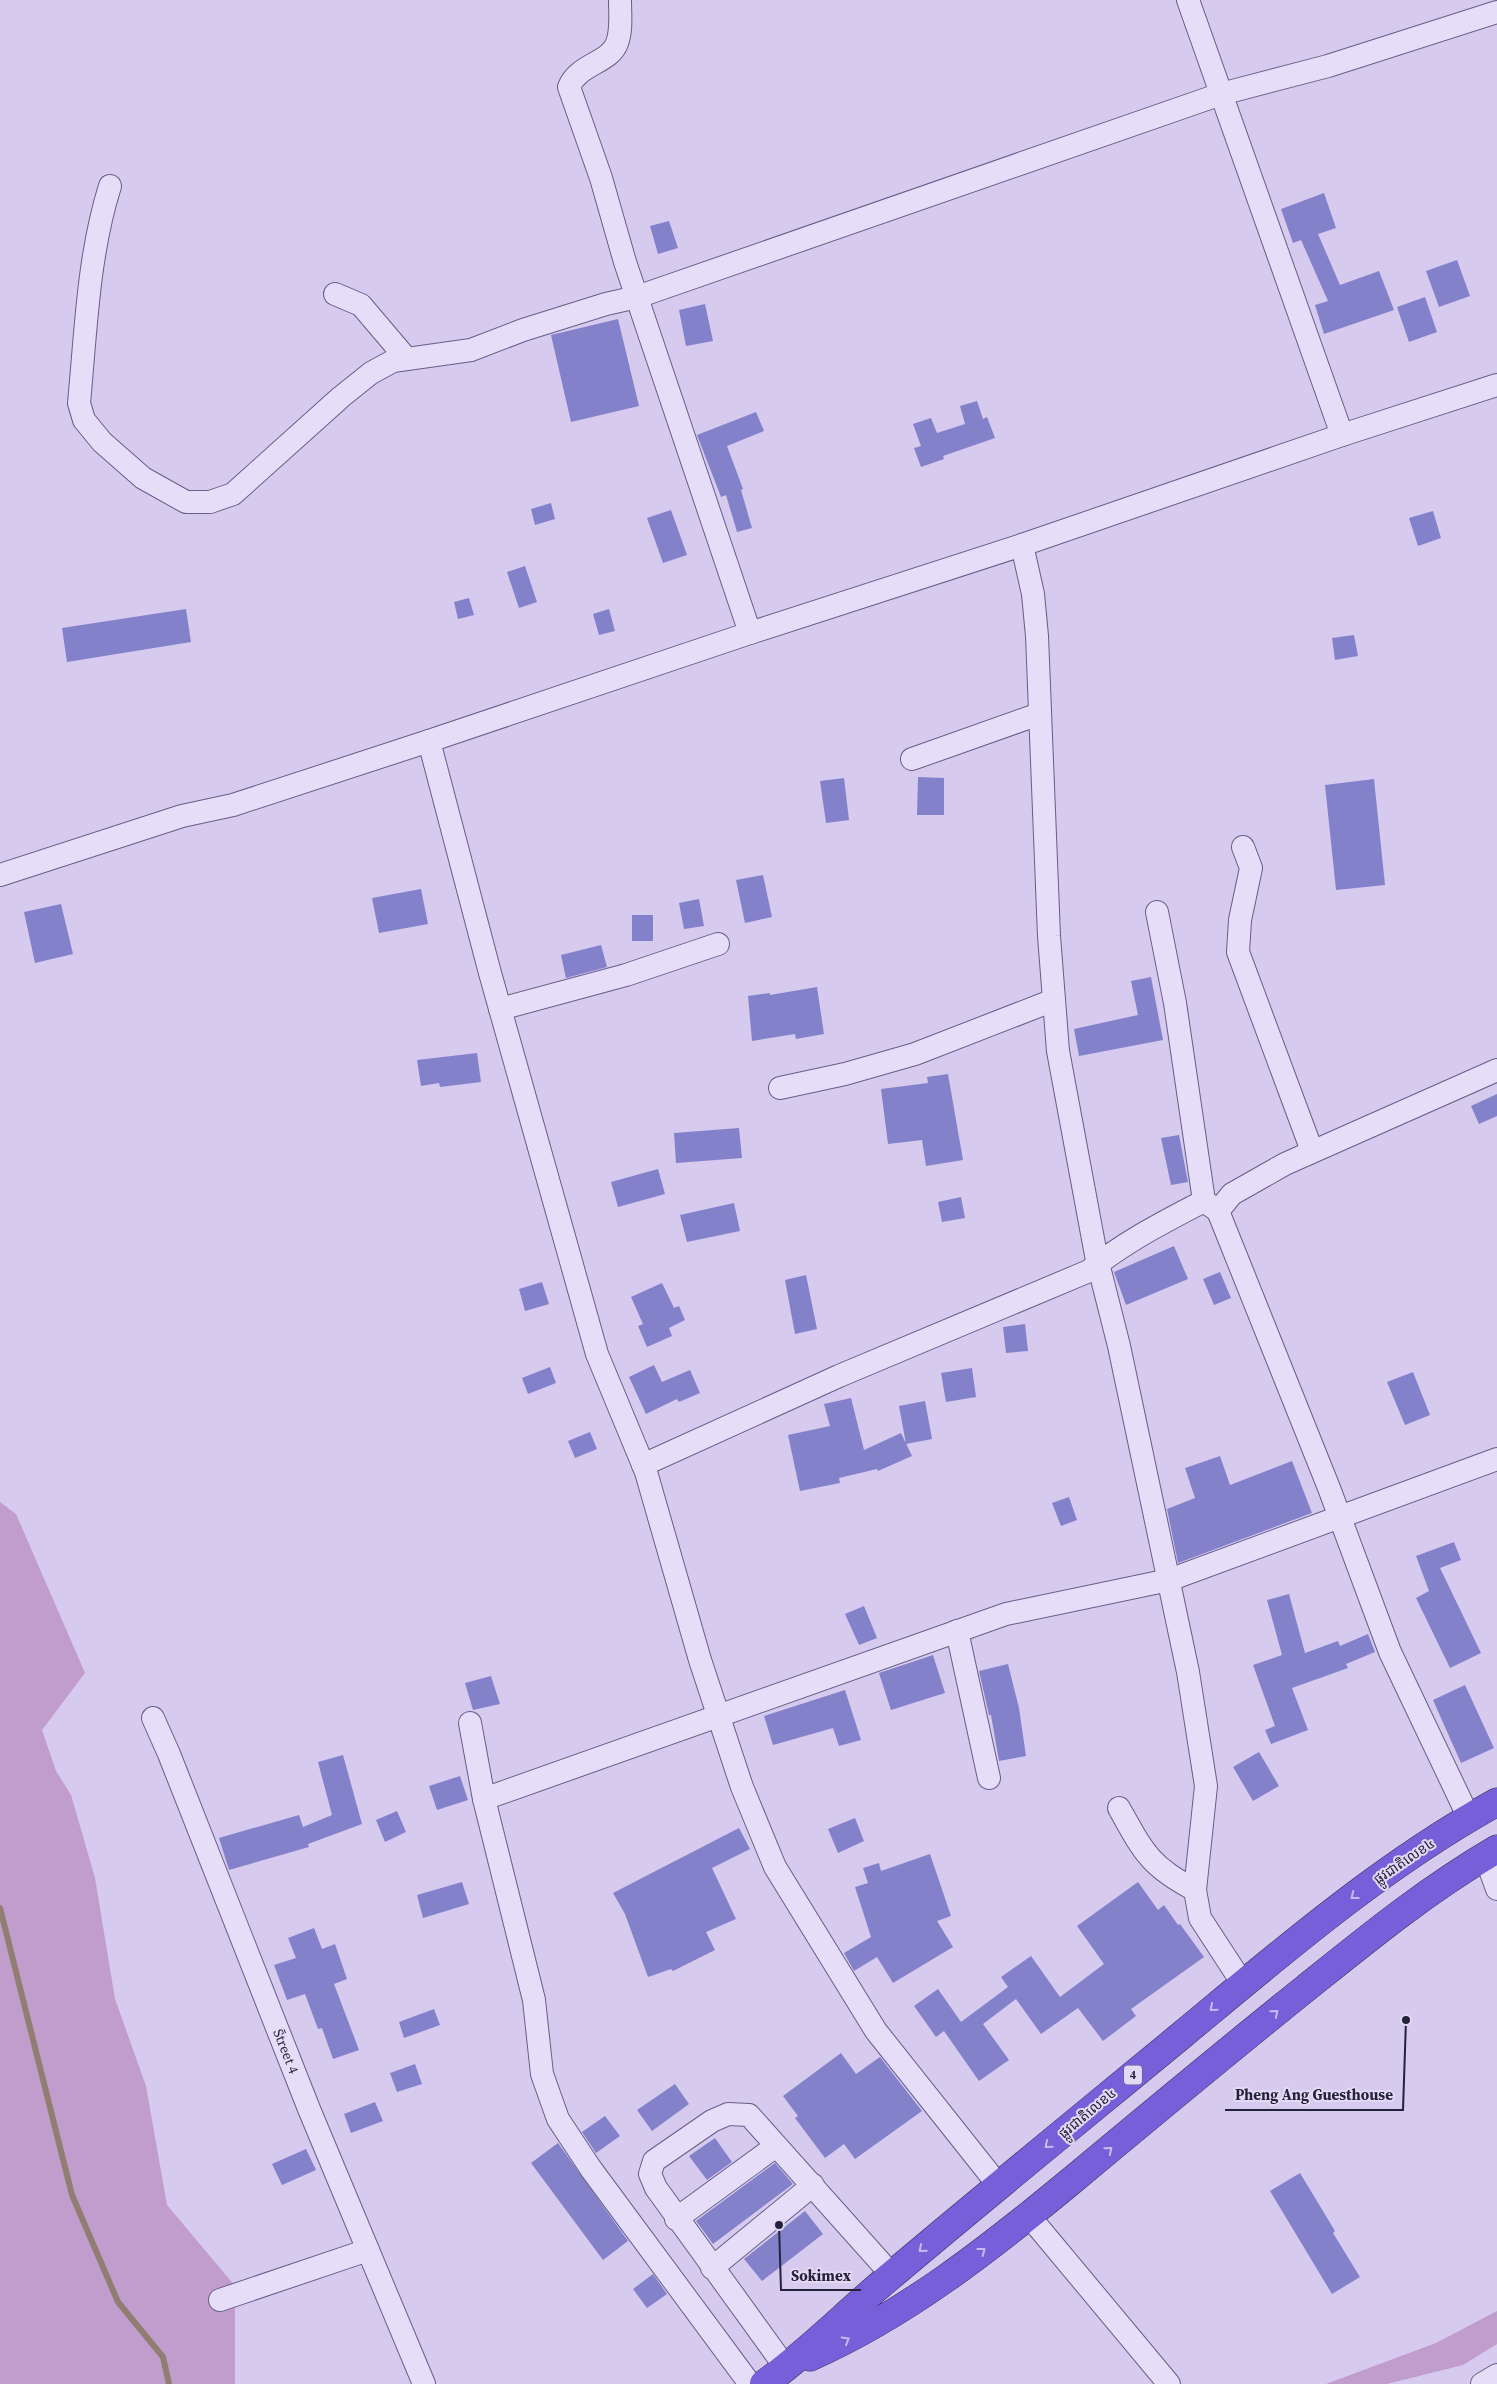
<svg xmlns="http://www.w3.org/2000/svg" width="1497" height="2384" font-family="'Source Serif 4','Noto Sans Khmer',serif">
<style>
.green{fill:#c09dcc}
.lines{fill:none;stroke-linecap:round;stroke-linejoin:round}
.stream{stroke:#917d71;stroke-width:6}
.building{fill:#8481cb}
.minor-casing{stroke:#655e8a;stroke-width:24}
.highway-casing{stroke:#363258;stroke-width:29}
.minor{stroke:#e6ddf8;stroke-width:22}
.highway{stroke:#765fd9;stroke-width:28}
.oneway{stroke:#c8baee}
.labels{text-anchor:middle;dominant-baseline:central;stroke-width:4;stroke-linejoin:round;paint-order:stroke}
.shield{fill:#e3d9f5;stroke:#5d5873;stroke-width:1}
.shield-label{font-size:12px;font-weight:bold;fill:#24213b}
.street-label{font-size:14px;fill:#24213b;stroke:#e3d9f5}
.leader{fill:none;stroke:#24213b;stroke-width:2}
.callout-dot{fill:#24213b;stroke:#e3d9f5;stroke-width:2}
.callout-label{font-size:15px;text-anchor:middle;font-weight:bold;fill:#24213b;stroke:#e3d9f5;stroke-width:4;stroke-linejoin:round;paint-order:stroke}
</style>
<rect width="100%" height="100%" fill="#d6caee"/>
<path class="green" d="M0,1502L16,1514L85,1673L42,1730L56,1771L71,1795L95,1878L115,1999L146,2086L167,2205L235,2286V2384H0Z
M1497,2311V2344L1463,2365L1387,2384H1326L1436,2343Z"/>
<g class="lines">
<path class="stream" d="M0,1908L72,2195L118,2302L163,2357L169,2384"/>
</g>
<path class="building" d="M1324,193L1336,228L1318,234L1340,285L1379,271L1394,310L1324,334L1315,305L1328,301L1301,240L1293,243L1281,209Z
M669,221L678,248L658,254L650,226Z
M1457,260L1470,296L1439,307L1426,271Z
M1425,297L1437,332L1409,342L1397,307Z
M705,304L713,341L686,346L679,310Z
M618,319L639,406L571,422L551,335Z
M977,401L983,419L987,417L995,438L943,456L944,459L921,467L914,448L921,446L913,424L931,418L937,433L965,424L960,406Z
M756,412L764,431L727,446L743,489L741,490L752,528L737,532L726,495L721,497L697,435Z
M551,503L555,519L535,525L531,509Z
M671,510L687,555L663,563L647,518Z
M1433,511L1441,538L1418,546L1409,518Z
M525,566L537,602L519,608L507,572Z
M469,598L474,615L458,619L454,602Z
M186,609L191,642L67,662L62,628Z
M609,609L615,631L599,635L593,614Z
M1354,635L1358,656L1335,660L1332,638Z
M918,777L944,778V815H917Z
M844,778L849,820L826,823L820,781Z
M1374,779L1385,885L1336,890L1325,785Z
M763,875L772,917L745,923L736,880Z
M421,889L428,924L379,933L372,898Z
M699,899L704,926L684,929L679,903Z
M61,904L73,954L35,963L24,912Z
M632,915H653V941H632Z
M601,945L607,967L566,978L561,955Z
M1151,977L1163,1040L1079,1056L1074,1029L1138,1015L1131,981Z
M817,987L824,1034L796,1039L795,1034L752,1041L748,996L770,993V995Z
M477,1053L481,1082L440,1087L439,1083L421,1086L417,1060Z
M948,1074L963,1160L926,1166L922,1140L888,1144L881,1089L928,1083L927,1077Z
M1497,1094V1116L1479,1124L1471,1106Z
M739,1128L742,1158L676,1163L674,1133Z
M1179,1135L1188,1182L1171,1185L1161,1138Z
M658,1169L665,1194L618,1207L611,1182Z
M961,1197L965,1218L942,1222L938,1202Z
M734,1203L740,1231L687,1242L680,1215Z
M1174,1246L1188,1279L1126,1305L1114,1272Z
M1220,1272L1231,1298L1214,1305L1203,1279Z
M806,1275L817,1329L795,1334L785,1280Z
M542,1282L549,1304L525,1311L519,1289Z
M662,1283L674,1308L679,1306L685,1320L669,1328L672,1336L647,1347L638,1326L643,1324L631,1297Z
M1025,1324L1028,1351L1006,1353L1003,1327Z
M654,1365L662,1382L690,1370L700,1393L679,1402L677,1399L646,1414L629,1377Z
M550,1367L556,1383L528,1394L522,1378Z
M972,1368L976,1397L946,1402L941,1373Z
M1413,1372L1430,1415L1405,1425L1387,1382Z
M851,1398L864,1450L901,1433L912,1456L878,1471L877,1469L839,1478L840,1483L800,1491L788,1435L830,1426L824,1404Z
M925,1401L932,1439L906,1444L899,1406Z
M590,1432L597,1449L575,1458L568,1441Z
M1220,1456L1230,1485L1292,1461L1312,1513L1178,1563L1167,1509L1195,1498L1185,1468Z
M1069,1497L1077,1520L1061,1526L1052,1503Z
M1454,1542L1461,1560L1440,1568L1481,1653L1450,1668L1416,1598L1429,1591L1416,1556Z
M1289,1594L1305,1653L1338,1641L1340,1646L1368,1634L1375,1652L1346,1664L1348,1668L1292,1688L1308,1730L1271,1744L1265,1730L1275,1726L1253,1665L1282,1655L1267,1600Z
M864,1606L877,1638L859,1645L845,1614Z
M933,1655L945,1693L891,1710L879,1673Z
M1008,1664L1019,1708L1026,1756L999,1761L991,1715H989L979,1671Z
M491,1676L500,1704L473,1710L465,1683Z
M1465,1685L1494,1748L1461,1763L1433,1700Z
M845,1690L861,1740L839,1746L833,1728L773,1745L764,1716Z
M1259,1752L1279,1786L1253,1801L1233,1767Z
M343,1755L362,1824L308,1844L309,1847L229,1870L219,1838L299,1815L303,1827L332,1815L318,1762Z
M460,1776L468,1800L437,1810L429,1786Z
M397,1811L406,1832L385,1842L376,1820Z
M855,1818L864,1841L838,1853L828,1829Z
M739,1828L750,1849L712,1868L736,1919L706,1932L715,1950L673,1971L671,1969L648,1977L625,1914L613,1893Z
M930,1854L951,1916L937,1921L953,1947L893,1983L877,1957L854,1971L844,1953L871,1937L855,1887L868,1883L863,1868L879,1863L881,1871Z
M462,1882L469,1904L423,1918L417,1895Z
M1138,1882L1158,1910L1164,1905L1178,1925L1180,1924L1204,1957L1131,2009L1136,2016L1103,2041L1078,2008L1041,2034L1016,1999L983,2024L1009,2060L979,2081L944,2031L936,2037L914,2006L938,1989L961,2022L1008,1987L1001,1977L1031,1956L1060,1997L1104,1964L1077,1926Z
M314,1928L322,1949L335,1944L347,1979L334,1984L359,2050L333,2059L322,2028L318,2029L305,1994L287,2000L274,1965L296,1958L288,1938Z
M434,2009L440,2025L404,2038L399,2022Z
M841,2053L856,2074L880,2057L922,2111L855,2159L844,2144L825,2158L795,2118L798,2116L783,2096Z
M415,2064L422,2084L397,2092L390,2073Z
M675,2084L689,2104L652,2131L637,2110Z
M375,2102L383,2121L351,2133L344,2114Z
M605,2116L620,2136L596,2153L582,2132Z
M715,2138L732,2162L707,2180L689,2156Z
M558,2143L628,2241L603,2260L531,2163Z
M306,2149L316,2170L282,2185L272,2164Z
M775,2163L793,2184L713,2244L696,2221Z
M1300,2173L1335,2231L1333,2233L1360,2277L1332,2294L1270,2191Z
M805,2211L823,2234L762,2281L744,2259Z
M653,2274L667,2294L647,2308L633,2289Z"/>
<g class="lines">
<g class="minor-casing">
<g id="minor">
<path d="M620,0C620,14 622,30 617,43C610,63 578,64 569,87L601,178L625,262L750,633"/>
<path d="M1188,0L1342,435"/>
<path d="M110,186C88,256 86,330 79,403L84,420L102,442L143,478L186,502H210L233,494L341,397L371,373L393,361L471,350L523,330L606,304L637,297L1221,94L1328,66L1497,12"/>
<path d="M335,294L361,305L406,358"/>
<path d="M1022,545L1033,594L1037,636L1049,936L1058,1051L1096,1255L1119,1346L1188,1672L1206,1786L1195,1890L1200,1918L1243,1984"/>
<path d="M429,741L490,973L597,1354L646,1472L700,1660L742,1787L775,1867L876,2031L999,2186"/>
<path d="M912,759L1039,714"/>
<path d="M1243,847L1251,868L1240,920L1238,952L1312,1151"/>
<path d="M0,875L182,816L233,805L429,741L750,633L1022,545L1342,435L1497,385"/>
<path d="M1157,912L1175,1003L1204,1201"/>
<path d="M500,1009L626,975L718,944"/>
<path d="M780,1088L845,1074L915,1054L1054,1000"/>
<path d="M1218,1211L1329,1488L1390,1652L1469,1818"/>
<path d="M643,1465L839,1376L1089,1271C1124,1242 1164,1222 1204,1201L1218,1211L1232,1194L1285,1164L1497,1070"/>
<path d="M957,1631L989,1778"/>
<path id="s1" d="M153,1718L169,1754L309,2109L424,2384"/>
<path d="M470,1723L484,1799L534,2000L542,2074L558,2119L591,2169L750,2384"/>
<path d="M484,1799L1006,1614L1169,1580L1497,1459"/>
<path d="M1119,1808C1143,1851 1149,1866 1195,1890"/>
<path d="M1485,1856L1497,1889"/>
<path d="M1029,2216L1169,2384"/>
<path d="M676,2219L776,2146"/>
<path d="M712,2268L813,2185"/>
<path d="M220,2300L368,2250"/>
<path d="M786,2368L656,2188L650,2174L654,2161L712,2121L728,2114L749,2115L891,2274"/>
<path d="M1482,2384L1497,2375"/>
</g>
</g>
<g class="highway-casing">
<path id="highway" d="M810,2357C905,2315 990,2248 1070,2182C1148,2117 1226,2052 1306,1988C1367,1939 1428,1889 1497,1849
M764,2384C810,2351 849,2310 893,2274C989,2193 1086,2114 1183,2034C1283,1951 1383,1865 1497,1802"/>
</g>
<use href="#minor" class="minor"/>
<use href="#highway" class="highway"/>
</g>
<defs><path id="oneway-chevron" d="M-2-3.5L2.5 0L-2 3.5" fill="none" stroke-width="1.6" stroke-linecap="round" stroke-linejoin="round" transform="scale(1.25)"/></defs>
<g class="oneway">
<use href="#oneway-chevron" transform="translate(1354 1896) rotate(142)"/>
<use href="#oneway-chevron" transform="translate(1213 2008) rotate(140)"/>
<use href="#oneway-chevron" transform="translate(1275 2013) rotate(-39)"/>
<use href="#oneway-chevron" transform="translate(1048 2145) rotate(140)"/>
<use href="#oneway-chevron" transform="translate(1109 2150) rotate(-39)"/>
<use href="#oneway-chevron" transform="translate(922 2249) rotate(140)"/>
<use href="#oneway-chevron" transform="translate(982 2251) rotate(-37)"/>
<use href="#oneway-chevron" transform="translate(846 2340) rotate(-30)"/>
</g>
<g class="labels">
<rect class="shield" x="1124" y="2065.5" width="18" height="19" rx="4"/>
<g class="shield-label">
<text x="1133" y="2075">4</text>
</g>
<g class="street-label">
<text transform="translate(1404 1861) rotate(-34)">ផ្លូវជាតិលេខ៤</text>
<text stroke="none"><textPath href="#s1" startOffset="359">S̄treet 4</textPath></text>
<text transform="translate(1087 2113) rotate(-40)">ផ្លូវជាតិលេខ៤</text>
</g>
</g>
<path class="leader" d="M1406 2020L1403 2110H1225M779 2225L781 2290H861"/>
<g class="callout-dot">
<circle cx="1406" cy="2020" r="5"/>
<circle cx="779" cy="2225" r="5"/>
</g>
<g class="callout-label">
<text x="1314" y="2100">Pheng Ang Guesthouse</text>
<text x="821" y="2281">Sokimex</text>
</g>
</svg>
